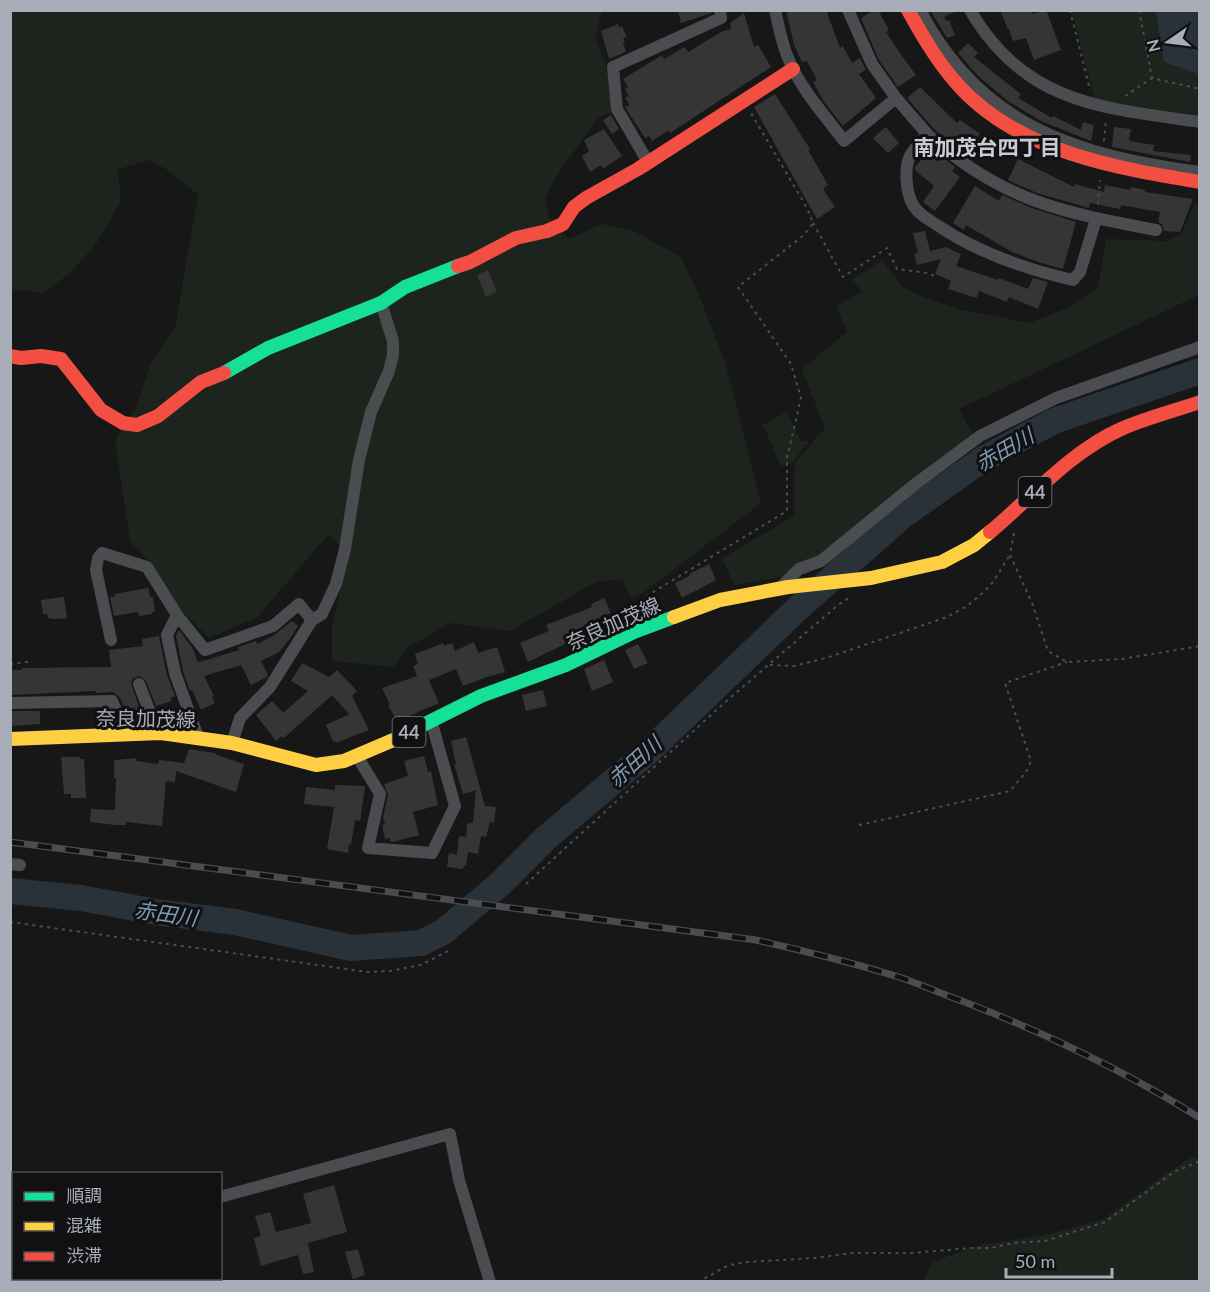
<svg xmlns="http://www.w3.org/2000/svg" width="1210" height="1292" font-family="Lato,'Noto Sans JP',sans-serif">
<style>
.green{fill:#1d241e}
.water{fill:#2a3239}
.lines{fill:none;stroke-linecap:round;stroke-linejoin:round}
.river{stroke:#2a3239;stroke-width:26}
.building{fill:#353536}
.path{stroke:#4d4e52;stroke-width:2;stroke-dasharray:3 4.5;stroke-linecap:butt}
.street{stroke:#4b4c50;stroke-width:12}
.fast{stroke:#16e098;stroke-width:14}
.slow{stroke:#ffcf43;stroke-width:14}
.jam{stroke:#f24e42;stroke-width:14}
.rail-casing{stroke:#4b4c4f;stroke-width:7}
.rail{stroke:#111113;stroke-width:4.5;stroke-dasharray:14;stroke-linecap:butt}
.labels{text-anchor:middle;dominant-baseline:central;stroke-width:6;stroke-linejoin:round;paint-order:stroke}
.shield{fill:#111113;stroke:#7b7e86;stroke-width:1.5}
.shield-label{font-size:18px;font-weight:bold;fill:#a8adb8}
.street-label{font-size:20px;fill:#a8adb8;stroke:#111113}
.neighbourhood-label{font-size:21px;font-weight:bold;fill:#c9ccd4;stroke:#111113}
.water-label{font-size:21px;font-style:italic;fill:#7f9bb3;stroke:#111113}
</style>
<rect width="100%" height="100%" fill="#171717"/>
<path class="green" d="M11,11H602L595,38L606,66L614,111L597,119L562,168L545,197L549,217L555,224L127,421L136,408L150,365L175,328L198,195L169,171L150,160L118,169L121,202L96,244L69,274L43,293L11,289Z
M1072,11H1199V116L1097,100L1093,94Z
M1195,202L1199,207V295L959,409L976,440L830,553L808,573L734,585L722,558L794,516L795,462L825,428L802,369L847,332L836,306L862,291L852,280L882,260L901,285L922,297L962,310L1030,323L1070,307L1098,288L1106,239L1167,241L1181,235Z
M602,224L634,231L681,257L701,300L725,362L761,503L643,593L631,598L622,579L596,582L510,631L450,623L405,649L394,667L332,661V624L349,555L329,534L257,617L209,638L176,605L149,562L130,541L115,440L123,427L203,386L406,289L560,230L569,239Z
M787,411L801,441H809L792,463L781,466L763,425Z
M1199,1157V1281H924L932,1262L976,1246L1046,1235L1104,1219L1164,1175L1190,1158Z"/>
<path class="water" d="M1156,11H1199V74L1164,62Z"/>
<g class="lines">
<path class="river" d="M10,891L81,898L156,912L235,922L351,948L421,943L443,932L500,884L546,838L649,751L796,610L901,517L983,459L1054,421L1200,371"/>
</g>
<path class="building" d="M678,10H712V13L681,23Z
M786,10H826L840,48L843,46L852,63L860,58L866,70L859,74L876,98L843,126L824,102L813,82L817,80L807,61L802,62L794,45Z
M874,10H878L889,30L886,32L899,52L916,75L898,87L879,60L861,18Z
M930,10H959L944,17L946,21L949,20L955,35L947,38Z
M1000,10H1031L1033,14L1046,10L1061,50L1034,60L1026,38L1013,41L1009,29H1008Z
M744,13L754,47L758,45L771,67L670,133L669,130L652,141L649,136L645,138L625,107L630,105L625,98L629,96L625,89L628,87L623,79L662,55L664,59L685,47L688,52L721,32L731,29L730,23Z
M618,24L619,27L622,26L627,37L623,38L625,42L623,43L626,52L609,59L601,31Z
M968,43L978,53L974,57L1021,94L1018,98L1052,118L1053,116L1081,130L1083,122L1094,125L1091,141L1041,121L1008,101L978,76L958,53Z
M920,87L957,123L960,120L980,134L965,154L934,129L907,98Z
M775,94L810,149L808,150L828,185L823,189L835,207L817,219L754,107Z
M611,115L619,129L612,134L603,120Z
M886,127L899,143L888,153L873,138Z
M1114,127L1131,129L1129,141L1154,145L1153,151L1191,155L1190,162L1112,147Z
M604,129L622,156L603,169L601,165L590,172L582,156L589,151L584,140Z
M931,148L955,167L952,171L960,177L935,211L923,202L934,186L915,170V167Z
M1018,159L1074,187L1075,184L1104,192L1105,185L1130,190L1131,187L1145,190V192L1193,199L1180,232L1164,231L1162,224L1158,222L1160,212L1121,205L1120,209L1090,203L1089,208L1037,193L1012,182L1008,180Z
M975,186L999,201L1002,195L1032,208L1076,222L1063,269L1038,262L1012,252L966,225L964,230L953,223Z
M925,231L930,251L946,247L961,254L956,266L998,280L999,278L1028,289L1033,278L1048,282L1038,309L1009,297L1007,302L979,291L977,298L948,289L951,281L935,274L941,259L917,265L914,254L918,253L913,233Z
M488,270L497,292L486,297L477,275Z
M709,564L716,580L682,598L675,583L690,576L689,574Z
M148,588L150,597H153L155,611L152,612V614L139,616L138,612L114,616L110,597H114V594Z
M64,597L67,618L53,619L48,618L47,614H43L41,600Z
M604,598L611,613L591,621L594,630L528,662L520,643L549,631L546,625L592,607L591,604Z
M292,621L298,626L289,640L279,652L261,661L268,675L267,677L251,685L241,665L204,676L214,696L212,697L215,703L201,710L192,690L190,691L183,671L176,636L179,630L192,647L198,662H200L239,650L238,647L256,641L257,644L273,636Z
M159,636L167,675L175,696L170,698L172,701L156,706L146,681L140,676L133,678L131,683L141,713L129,718L120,698L113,692L96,693V691L10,695V670H22V668L111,667L109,650L143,646L142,639Z
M474,642L478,653L497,647L505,672L487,677L463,686L456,669L429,680L439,703L397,721L388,705H390L382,688L417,676L413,666L418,664L415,654L443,643L444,646L452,643L455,651Z
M638,644L648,663L634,669L625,650Z
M604,660L613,682L592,691L584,669Z
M302,663L329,677L337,670L357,691L352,696L369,730L336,743L335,741L333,742L326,725L349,714L332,695L284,738L282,736L276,741L256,715L272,701L283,713L308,691L291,681Z
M543,690L547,706L526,711L522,695Z
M10,711H40V724L12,726Z
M466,737L485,806L496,807L494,823L490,822L486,837L481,836L478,854L468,852L466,866L464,865L463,869L447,867L449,853L457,855L459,836L466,837L467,824L473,822L476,790L463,794L454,764H456L451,741Z
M189,749L215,753L217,755L244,764L236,792L176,771L175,782L166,781L162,826L126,822V825H115L90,822L91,809L115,810L116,778H114V760L136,758V761L158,764L159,760L184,763Z
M424,756L428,772L431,771L438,805L413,812L419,835L393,842L390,841V838L385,839L382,825L385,824L383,817L388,795L384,784L408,776L404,761Z
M61,757H80V759H84L86,798H71V794H64Z
M335,785L365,786L360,821L355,820L351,845L349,844L348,853L327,849L334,807L304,804L306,787L335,790Z
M334,1185L347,1232L308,1243L314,1272L303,1274L298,1255L261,1266L254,1238L261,1236L255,1216L270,1212L276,1232L311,1223L303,1194Z
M358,1249L365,1275L353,1279L345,1252Z"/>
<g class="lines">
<path class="path" d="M1070,10L1090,90
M1139,10L1152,78L1200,89
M1125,96L1152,78
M1104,141L1106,119
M1098,204L1100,180
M813,223L843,277L887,248L897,269L928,273L936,277
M1014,533L1010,555L1032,603L1048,651L1067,662L1122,659L1200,646
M625,617L640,600L787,511V458L801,398L791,364L738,287L804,235L813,223L807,208L751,113
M10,664L28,662
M770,665L794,666L826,658L947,617L967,606L985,591L993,582L1010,555
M859,825L1010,791L1026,772L1031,761L1005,683L1067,662
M526,884L723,704L838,605L849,598
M10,922L368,972L390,971L421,965L448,951
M698,1282L729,1265L748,1262L815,1258L852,1253H911L971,1248H991L1013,1243L1045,1241L1105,1222L1174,1172L1200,1161"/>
<path class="street" d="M775,10C779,27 782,45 789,60C800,88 826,117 844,141L896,98L928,135C923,141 914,148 910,156C904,168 906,193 913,205C918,214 928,219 937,225C978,253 1025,269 1073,280L1080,272L1096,219
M848,10L872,64L896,98
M920,10C981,127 1077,155 1200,172
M970,10C1025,104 1102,108 1200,122
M928,135C1003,201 1061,212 1156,230
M648,162L617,109L613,67L721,18L720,10
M781,587L799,569L821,561L914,485L980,436L1056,398L1200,347
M177,615L167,635L175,673L198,737
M111,640L96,570L98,558L102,553L147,567L177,615L205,650L273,626L299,604L312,620
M139,684L158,733
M10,703L112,701L127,735
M232,743L240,718L270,687L312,620L322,614L336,584L345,549L359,460L371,412L389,371L393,355V341L381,303
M357,756L380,794L368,848L432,853L455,806L431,720
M10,864L20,865
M220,1197L450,1134L459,1180L490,1282
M10,1255L14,1254"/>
<path class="fast" d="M224,373L268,348L381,303L405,287L458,266
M391,741L481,696L566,665L634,632L674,617"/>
<path class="slow" d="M674,617L720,600L788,587L871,578L942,562L974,545L990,532
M10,739L161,733L232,743L316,765L344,761L391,741
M10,1192L14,1205"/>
<path class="jam" d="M908,10C923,37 938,63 959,86C1019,152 1116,168 1200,182
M458,266L470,262L516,238L547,231L563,224L574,207L586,198L638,169L793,69
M10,356L21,358L41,356L61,359L101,410L123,423L137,425L158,416L201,382L224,373
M990,532C1032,497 1070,452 1121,429C1146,418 1174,411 1200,402
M28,1278V1282"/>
<g class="rail-casing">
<path id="rail" d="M10,842L756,940C805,951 854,963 902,978C922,985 942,994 962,1001C1045,1033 1125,1071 1200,1118"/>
</g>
<use href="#rail" class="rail"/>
</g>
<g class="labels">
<g class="shield">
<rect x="1018.5" y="477" width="33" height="30" rx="4.5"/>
<rect x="392.5" y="717" width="33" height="30" rx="4.5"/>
</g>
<g class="shield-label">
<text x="1035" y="492">44</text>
<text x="409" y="732">44</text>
</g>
<g class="street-label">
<text transform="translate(613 623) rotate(-24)">奈良加茂線</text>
<text transform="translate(146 718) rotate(1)">奈良加茂線</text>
</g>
<g class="neighbourhood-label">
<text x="987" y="146">南加茂台四丁目</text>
</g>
<g class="water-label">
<text transform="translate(1004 449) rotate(-30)">赤田川</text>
<text transform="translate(634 761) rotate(-42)">赤田川</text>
<text transform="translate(166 913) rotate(8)">赤田川</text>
</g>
</g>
<rect width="1210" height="1292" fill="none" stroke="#a8adb8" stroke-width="24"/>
<rect x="12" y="1172" width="210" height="108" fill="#111113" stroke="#4d4f55" stroke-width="1.5"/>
<rect x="24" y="1192" width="30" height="9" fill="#16e098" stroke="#4d4f55" stroke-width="1.5"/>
<text x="66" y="1202" font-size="18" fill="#a8adb8">順調</text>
<rect x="24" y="1222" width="30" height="9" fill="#ffcf43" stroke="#4d4f55" stroke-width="1.5"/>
<text x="66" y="1232" font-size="18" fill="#a8adb8">混雑</text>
<rect x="24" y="1252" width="30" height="9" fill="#f24e42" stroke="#4d4f55" stroke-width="1.5"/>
<text x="66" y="1262" font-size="18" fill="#a8adb8">渋滞</text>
<g transform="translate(1168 42) rotate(256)" stroke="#111113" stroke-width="4.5" paint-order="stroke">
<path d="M0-4.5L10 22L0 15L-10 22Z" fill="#a8adb8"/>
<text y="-9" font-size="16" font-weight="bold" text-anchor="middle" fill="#a8adb8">N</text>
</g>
<path d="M1006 1268v9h106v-9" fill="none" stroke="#a8adb8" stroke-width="3"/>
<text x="1015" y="1268" font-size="18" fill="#a8adb8" stroke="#111113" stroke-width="4.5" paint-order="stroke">50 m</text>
</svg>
